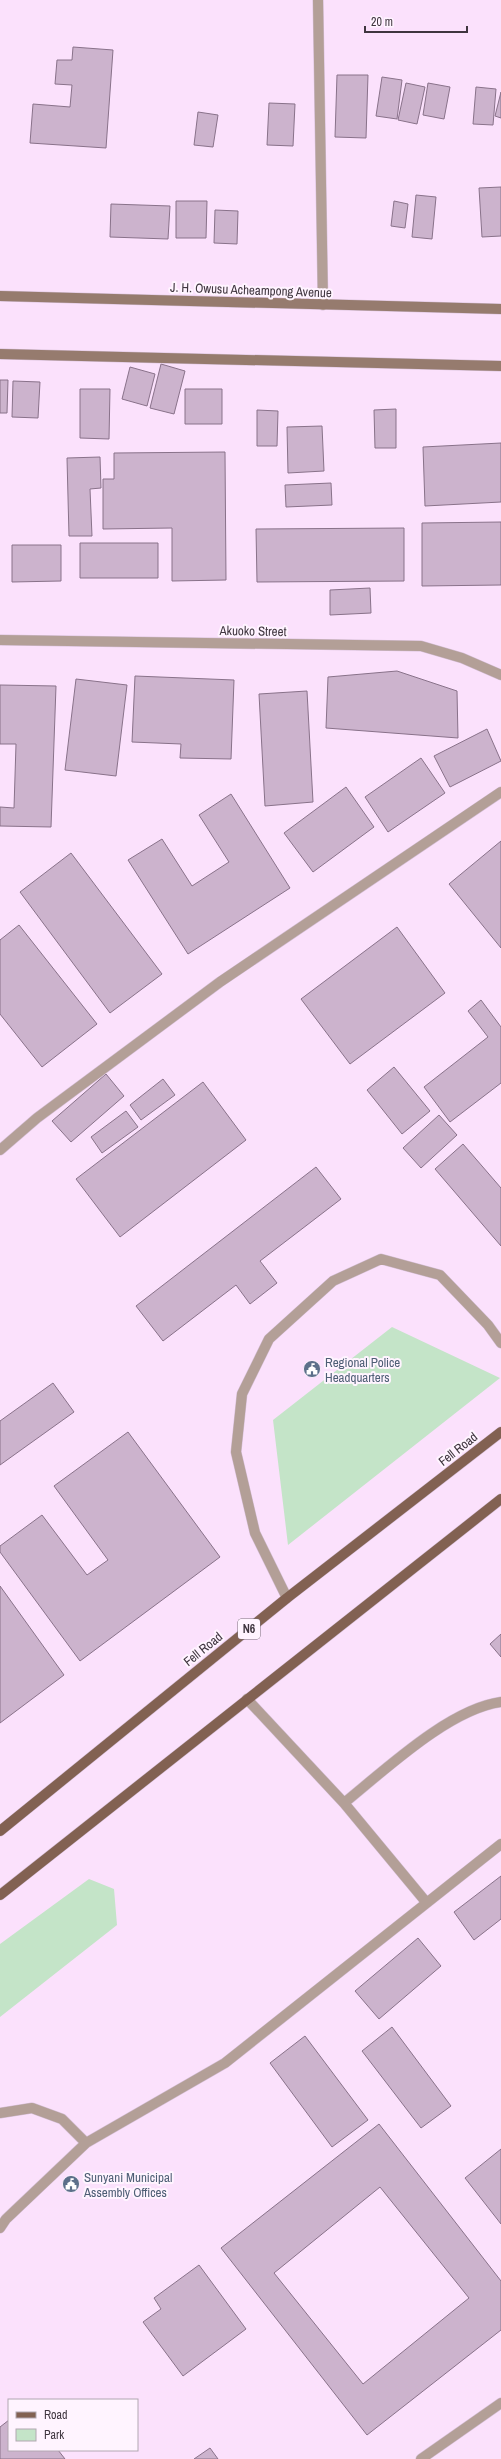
<svg xmlns="http://www.w3.org/2000/svg" width="501" height="2459" font-family="'Archivo Narrow',sans-serif">
<style>
.green{fill:#c4e4c8}
.building{fill:#ccb3cd;stroke:#89728a;fill-rule:evenodd}
.lines{fill:none;stroke-linecap:round;stroke-linejoin:round}
.lane-casing{stroke:#d5bfd6;stroke-width:11}
.street-casing{stroke:#d5bfd6;stroke-width:11}
.secondary-casing{stroke:#d5bfd6;stroke-width:11}
.primary-casing{stroke:#d5bfd6;stroke-width:11}
.lane{stroke:#b39f97;stroke-width:10}
.street{stroke:#b39f97;stroke-width:10}
.secondary{stroke:#967b6e;stroke-width:10}
.primary{stroke:#826152;stroke-width:10}
.labels{text-anchor:middle;dominant-baseline:central;stroke-width:4;stroke-linejoin:round;paint-order:stroke}
.shield{fill:#fff4ff;stroke:#796e79;stroke-width:1}
.shield-label{font-size:12px;font-weight:bold;fill:#3f353f}
.street-label{font-size:13px;fill:#3f353f;stroke:#fff4ff}
.service-label{font-size:13px;fill:#4e5e75;stroke:#fff4ff;text-anchor:start}
</style>
<rect width="100%" height="100%" fill="#fbe1fc"/>
<path class="green" d="M392,1327L500,1378L288,1545L273,1420Z
M89,1879L114,1889L117,1925L0,2017V1944Z"/>
<path class="building" d="M73,47L113,50L106,148L30,143L33,104L70,107L72,85L55,84L57,60H72Z
M337,75H368L366,138L335,137Z
M382,77L402,80L397,119L376,116Z
M406,83L425,87L417,124L398,120Z
M428,83L450,87L444,119L423,115Z
M476,87L496,89L493,125L473,124Z
M501,92V118L495,116Z
M269,103L295,104L293,146L267,145Z
M198,112L218,115L213,147L194,145Z
M501,187V236L482,237L479,188Z
M416,195L436,197L432,239L412,237Z
M176,201H207L206,238H176Z
M394,201L408,204L405,228L391,226Z
M111,204L170,206L168,239L110,237Z
M215,210L238,211L237,244L214,243Z
M161,364L185,371L174,414L150,408Z
M130,367L155,374L147,406L122,399Z
M0,380H8L7,413H0Z
M13,381L40,382L38,418L12,417Z
M80,389H110L109,439L80,438Z
M185,389H222V424H185Z
M396,409V448H375L374,410Z
M257,410L278,411L277,446H257Z
M322,426L324,471L288,473L287,427Z
M501,443V502L425,506L423,447Z
M225,452L226,580L172,581V528L103,529V479H114V453Z
M100,457L101,488L90,489L92,536H69L67,458Z
M331,483L332,505L286,507L285,485Z
M501,522V585L422,586V523Z
M404,528V581L257,582L256,529Z
M80,543H158V578H80Z
M12,545H61V581L12,582Z
M370,588L371,613L330,615V590Z
M397,671L457,691L458,738L326,728L328,677Z
M135,676L234,680L231,759L180,758L181,744L132,742Z
M76,679L127,685L116,776L65,770Z
M0,685L56,686L51,827L0,826V807L14,808L16,744H0Z
M307,691L313,802L265,806L259,694Z
M487,729L501,761L450,787L434,756Z
M421,758L445,793L388,832L365,797Z
M346,787L374,827L313,872L284,833Z
M231,794L290,888L188,954L128,860L162,839L192,886L229,862L199,815Z
M501,841V948L449,884Z
M71,853L162,974L110,1013L20,892Z
M19,925L97,1024L42,1067L0,1014V940Z
M397,927L445,993L350,1064L301,999Z
M481,1000L501,1027V1083L450,1122L424,1087L488,1037L468,1011Z
M394,1067L430,1111L402,1134L367,1090Z
M106,1074L124,1096L71,1142L52,1121Z
M163,1079L175,1095L141,1120L130,1105Z
M203,1082L246,1140L120,1237L76,1179Z
M126,1111L138,1127L102,1153L91,1137Z
M439,1115L457,1135L421,1168L403,1148Z
M463,1144L501,1188V1246L435,1169Z
M316,1167L341,1199L260,1261L277,1283L250,1304L236,1285L163,1341L136,1306Z
M53,1383L74,1412L0,1465V1421Z
M128,1432L220,1557L80,1661L0,1552V1546L42,1515L87,1575L108,1560L54,1486Z
M0,1586L64,1675L0,1723Z
M501,1634V1657L490,1644Z
M501,1876V1919L474,1940L454,1912Z
M418,1938L441,1966L379,2019L355,1991Z
M392,2027L451,2106L421,2128L362,2051Z
M305,2036L368,2120L332,2147L270,2063Z
M379,2124L501,2281V2330L367,2435L221,2248ZM380,2187L469,2298L363,2384L274,2273Z
M501,2149V2224L465,2178Z
M199,2265L246,2329L183,2376L143,2322L161,2309L154,2298Z
M9,2420V2450H58L65,2459H0V2427Z
M210,2448L218,2459H194Z"/>
<g class="lines">
<g class="lane-casing">
<path id="lane" d="M287,1598L255,1533L236,1452L242,1394L269,1339L333,1281L381,1259L440,1275L488,1325L501,1343
M247,1699L344,1803L426,1902
M344,1803C385,1770 449,1709 501,1702
M0,2113L32,2108L62,2119L86,2143
M0,2228L6,2219L86,2143L225,2063L501,1844"/>
</g>
<g class="street-casing">
<path id="street" d="M318,0L323,305
M0,640L421,646L462,658L501,675
M0,1150L37,1118L220,982L501,792
M421,2459L501,2403"/>
</g>
<g class="secondary-casing">
<path id="secondary" d="M0,296L501,309
M0,354L501,366"/>
</g>
<g class="primary-casing">
<path id="primary" d="M0,1831L287,1598L501,1432
M0,1895L501,1499"/>
</g>
<use href="#lane" class="lane"/>
<use href="#street" class="street"/>
<use href="#secondary" class="secondary"/>
<use href="#primary" class="primary"/>
</g>
<defs>
<g id="civic-disc" transform="scale(0.9)"><circle r="9.5" fill="#5c6f8a" stroke="#fff4ff"/><path d="M-.6-6.5H3V-4.5H.6V-3L4-1V1h2V6H-6V1h2V-1L-.6-3ZM-1.2 2.5V6h2.4V2.5Z" fill="#fff"/></g>
</defs>
<g fill-rule="evenodd">
<use href="#civic-disc" x="312" y="1369"/>
<use href="#civic-disc" x="71" y="2184"/>
</g>
<g class="labels">
<rect class="shield" x="238" y="1619" width="22" height="20" rx="3"/>
<g class="shield-label">
<text x="249" y="1629">N6</text>
</g>
<g class="street-label">
<text transform="translate(251 290) rotate(2)">J. H. Owusu Acheampong Avenue</text>
<text transform="translate(253 631) rotate(1)">Akuoko Street</text>
<text transform="translate(458 1449) rotate(-38)">Fell Road</text>
<text transform="translate(203 1649) rotate(-39)">Fell Road</text>
</g>
<g class="service-label">
<text x="325" y="1362">Regional Police<tspan x="325" dy="15">Headquarters</tspan></text>
<text x="84" y="2177">Sunyani Municipal<tspan x="84" dy="15">Assembly Offices</tspan></text>
</g>
</g>
<rect x="8" y="2399" width="130" height="52" fill="#fff4ff" stroke="#b2a8b2"/>
<rect x="16" y="2412" width="20" height="6" fill="#826152" stroke="#b2a8b2"/>
<text x="44" y="2419" font-size="12" fill="#3f353f">Road</text>
<rect x="16" y="2429" width="20" height="12" fill="#c4e4c8" stroke="#b2a8b2"/>
<text x="44" y="2439" font-size="12" fill="#3f353f">Park</text>
<path d="M365 26v6h102v-6" fill="none" stroke="#3f353f" stroke-width="2"/>
<text x="371" y="26" font-size="12" fill="#3f353f" stroke="#fff4ff" stroke-width="3" paint-order="stroke">20 m</text>
</svg>
